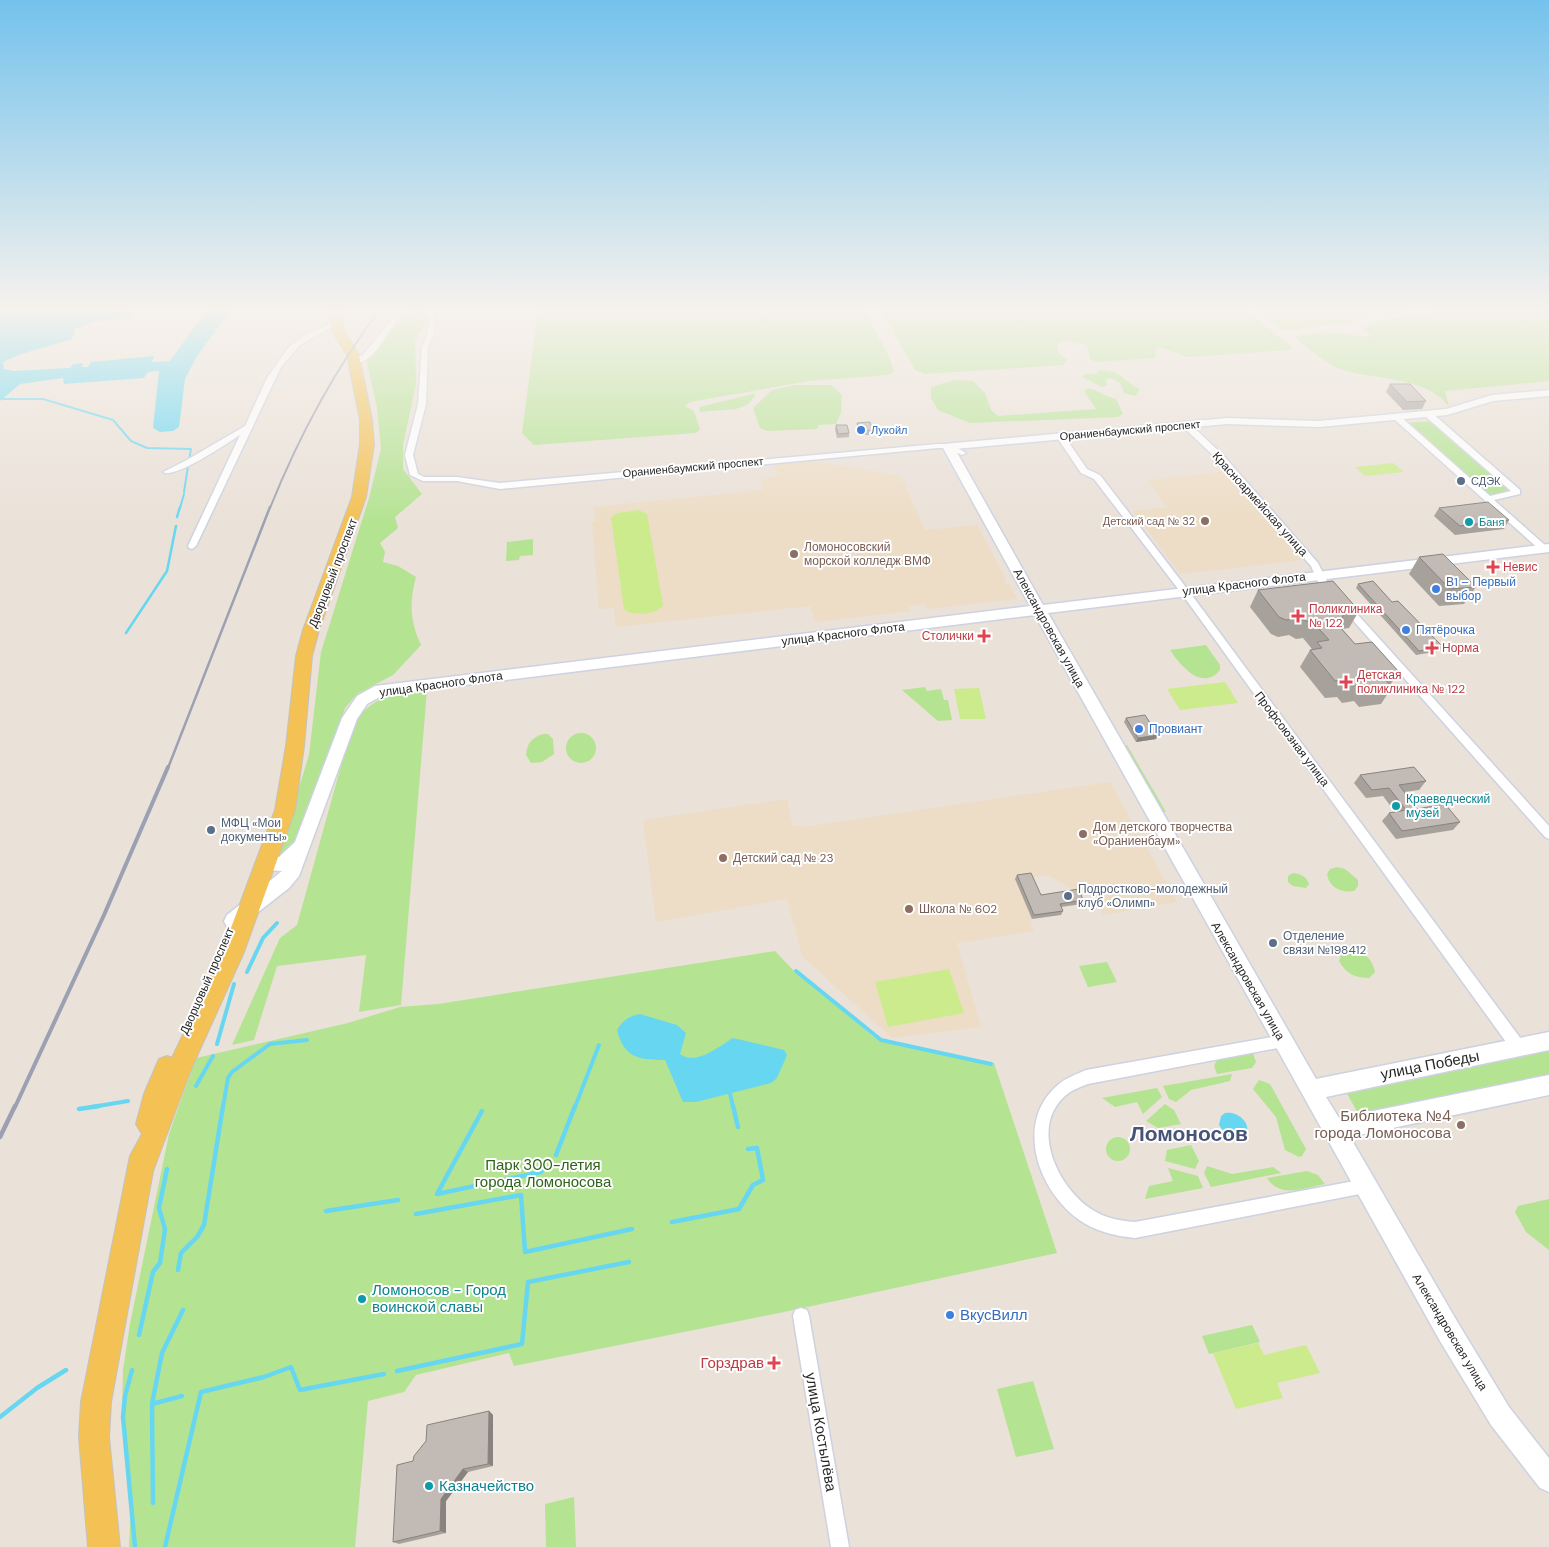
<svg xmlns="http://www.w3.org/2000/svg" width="1549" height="1547" font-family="'DM Sans',sans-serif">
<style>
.education{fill:#edddc6}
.green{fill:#b4e392}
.pitch{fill:#cbeb8d}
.water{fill:#67d7f1}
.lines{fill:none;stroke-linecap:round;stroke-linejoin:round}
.stream-far3{stroke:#67d7f1;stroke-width:2}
.stream-far2{stroke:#67d7f1;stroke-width:2.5}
.stream-far1{stroke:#67d7f1;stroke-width:4}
.stream{stroke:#67d7f1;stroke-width:4.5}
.street-casing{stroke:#cdd2e1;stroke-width:3}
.secondary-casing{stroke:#cdd2e1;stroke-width:3}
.primary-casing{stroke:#c3c3c3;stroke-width:2}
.street{fill:#fff;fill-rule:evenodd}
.secondary{fill:#fff;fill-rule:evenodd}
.primary{fill:#f3c154;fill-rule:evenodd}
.rail-far3{stroke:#9ba0b2;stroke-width:2}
.rail-far2{stroke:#9ba0b2;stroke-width:2.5}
.rail-far1{stroke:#9ba0b2;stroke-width:4}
.rail{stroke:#9ba0b2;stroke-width:4.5}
.wall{fill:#a7a19c}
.shaded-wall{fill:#88837f}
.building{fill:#c2bbb5;stroke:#88837f}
.shop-dot{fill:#3f7fe0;stroke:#fff;stroke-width:2}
.service-dot{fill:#5c6f8a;stroke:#fff;stroke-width:2}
.education-dot{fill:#8d6e63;stroke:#fff;stroke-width:2}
.culture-dot{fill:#0f9aa8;stroke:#fff;stroke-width:2}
.health-dot{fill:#e0444e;stroke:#fff;stroke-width:2}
.labels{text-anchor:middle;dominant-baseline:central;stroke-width:4;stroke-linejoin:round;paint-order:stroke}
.far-shop-label{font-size:11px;fill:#366cbe;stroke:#fff;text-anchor:start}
.far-street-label{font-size:11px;fill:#272727;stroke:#fff}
.far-service-label{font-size:11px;fill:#4e5e75;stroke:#fff;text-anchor:start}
.far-education-label{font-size:11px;fill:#785e54;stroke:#fff;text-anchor:end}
.far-culture-label{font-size:11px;fill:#0d838f;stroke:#fff;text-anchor:start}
.street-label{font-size:12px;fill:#272727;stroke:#fff}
.education-label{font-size:12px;fill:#785e54;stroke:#fff;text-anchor:start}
.health-label{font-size:12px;fill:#be3a42;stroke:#fff;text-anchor:start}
.shop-label{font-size:12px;fill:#366cbe;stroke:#fff;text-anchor:start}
.culture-label{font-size:12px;fill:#0d838f;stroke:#fff;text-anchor:start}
.service-label{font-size:12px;fill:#4e5e75;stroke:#fff;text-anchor:start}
.near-street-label{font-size:15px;fill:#272727;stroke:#fff}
.near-education-label{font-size:15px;fill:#785e54;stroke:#fff;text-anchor:end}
.near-park-label{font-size:15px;fill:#2d6417;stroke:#fff}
.near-culture-label{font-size:15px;fill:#0d838f;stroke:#fff;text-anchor:start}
.near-shop-label{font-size:15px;fill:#366cbe;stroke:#fff;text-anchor:start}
.near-health-label{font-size:15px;fill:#be3a42;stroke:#fff;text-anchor:end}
.near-district-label{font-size:21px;font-weight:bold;fill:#475478;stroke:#fff}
</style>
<rect width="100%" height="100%" fill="#eae1d8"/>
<path class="education" d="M814,461L901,476L925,530L977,525L1006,579H1003L1006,584H1009L1017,599L928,609L925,604L908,606L910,611L815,622L810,606L616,627L614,608L599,609L592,522L595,521L594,507L763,490L761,478L778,477L774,465Z
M1225,471L1253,503L1303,560L1180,574L1133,511L1167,507L1147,480Z
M1110,782L1177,902L1103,915L1092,894L1082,895L1048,875L1016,879L1032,919L1030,923L1034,931L957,943L981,1027L892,1038L802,956L787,899L656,922L643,820L787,799L792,825L803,827Z"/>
<path class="green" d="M415,308L424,310L428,321L415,339L416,384L403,445V469L422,494L395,517L398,528L380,543L385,552L383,562L398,566L416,577C409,602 410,622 421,645L393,675L357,694L345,708L303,827L287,857L277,859L309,755L321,652L369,498L381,449L377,407L367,363L389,332Z
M538,308H863L890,359L894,371L888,375L809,381L690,402L685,406L694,411L700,429L696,433L534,445L522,433Z
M880,308H1243L1291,346L1290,350L1187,357L1160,347L1156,349L1155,358L1096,362L1090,359L1087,345L1063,340L1057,344L1059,354L1068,360L1063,365L924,374L915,370Z
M1254,308H1431L1387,315L1365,311L1370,318C1357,321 1290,333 1282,329C1272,324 1262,315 1254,308Z
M1453,308H1549V381L1445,391L1449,407C1429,377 1375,380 1343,370C1329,366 1306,347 1295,337C1320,330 1341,333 1367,337L1371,335L1361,328L1387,319Z
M1100,370C1122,370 1123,381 1140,389L1135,396L1124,393L1120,383L1111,378L1106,379L1107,385L1102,387L1082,377L1086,374H1096Z
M954,380L973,381L985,393L991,410L998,416L1096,409L1084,391L1087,388C1098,389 1105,397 1116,399L1123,414L1118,417L970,423L938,410L931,398V387Z
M795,385H831L842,395L841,413L836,424L818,425L817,429L767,431L760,428L753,408L772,390Z
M753,394L756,395L747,405L736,409L700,412L699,407Z
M1433,421L1511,490L1491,496L1406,423Z
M533,539V555L520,556L519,560L506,561L507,542Z
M1206,645L1220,665V670C1202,692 1180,665 1170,650Z
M925,687L927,691L941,689L944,700H948L952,720L938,721L902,690Z
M427,690L401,1005L359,1012L366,955L277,966L254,1040L232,1045L280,938L297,925L352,726C372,695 394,694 427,690Z
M566 748a15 15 0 1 1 30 0a15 15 0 1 1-30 0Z
M543,734H548L553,739L554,754L542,762L531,763L526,755C527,744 531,738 543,734Z
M1127,745L1166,812H1161L1123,746Z
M1337,867L1345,869L1358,880V886L1354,891C1342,893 1329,888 1327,874L1330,869Z
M1293,873C1301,874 1306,876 1309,884L1306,888L1293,886L1288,882V876Z
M1351,949C1365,953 1372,958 1375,972L1369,978C1354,978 1346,973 1339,961L1342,952Z
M775,951L792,969L874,1037L994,1063L1057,1253L784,1312L514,1366L509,1353L416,1375L404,1392L368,1401L355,1547H129L131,1504L122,1416L123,1370L130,1324L169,1134L196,1058L348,1023L400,1007L438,1004Z
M1107,962L1117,982L1088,987L1079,966Z
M1549,1048V1077L1359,1115L1345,1090Z
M1253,1053L1256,1062L1252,1068L1217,1074L1214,1066L1217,1060Z
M1232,1074L1230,1081L1191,1090L1176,1102L1169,1099L1163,1086Z
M1259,1080L1270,1084L1306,1149L1302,1156L1299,1157L1285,1150L1276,1117L1253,1089Z
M1157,1088L1162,1097L1143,1114L1137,1102L1115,1107L1102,1098Z
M1165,1104L1174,1110L1181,1124L1158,1128L1146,1121Z
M1106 1149a12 12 0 1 1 24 0a12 12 0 1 1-24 0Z
M1191,1145L1199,1161L1195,1169L1165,1161L1167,1150Z
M1207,1166L1232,1174L1273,1167L1281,1173L1211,1187L1204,1173Z
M1168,1168L1198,1176L1203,1188L1145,1199L1149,1186L1173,1181Z
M1307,1171L1318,1175L1325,1184C1305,1188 1280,1199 1267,1178Z
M1549,1199V1250L1526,1232L1515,1212L1518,1206Z
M1252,1325L1260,1342L1209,1354L1202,1336Z
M1033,1381L1054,1449L1016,1457L997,1389Z
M574,1497L576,1547H546L545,1504Z"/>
<path class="pitch" d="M1393,463L1404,472L1365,476L1355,467Z
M639,510L647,514L663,605C657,615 632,617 624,609L611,518L617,513Z
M1225,682L1238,703L1180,710L1167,689Z
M979,688L986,719H960L954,689Z
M949,969L964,1013L888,1027L875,982Z
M1258,1343L1264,1355L1306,1345L1320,1373L1277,1383L1283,1398L1236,1409L1213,1353Z"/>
<path class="water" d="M0,308H127L132,316L93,322L75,329L72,339C49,347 24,351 3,362L4,369L14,371L70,368L73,364L83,363L82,367H88L91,362L154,356L152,362L170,361L208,308H232L196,358L185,379L179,427L173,431L160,432L153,428L159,371L148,372L144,378L64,384L63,378L20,384L0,401Z
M640,1014L677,1025L686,1033L680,1054C696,1066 718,1047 733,1038L784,1050L787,1055L777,1078L771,1083L696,1102H683L665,1060C639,1060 624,1058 617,1030C623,1020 629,1016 640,1014Z
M1225,1113C1238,1111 1252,1123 1246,1136L1237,1140L1226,1135L1219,1125L1221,1116Z"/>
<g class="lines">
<path class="stream-far3" d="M2,399H43L113,420L131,441L147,448L191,449L189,461
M184,492L188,466
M180,508L184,494"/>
<path class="stream-far2" d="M177,517L180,507
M126,633L167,571L176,526"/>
<path class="stream-far1" d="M796,971L881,1040L991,1064
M247,972L263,938L277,923
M217,1044L234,984
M196,1086L213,1056
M730,1093L733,1107
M92,1107L128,1101
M223,1107L228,1078L232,1072L270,1044L307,1040
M575,1107L599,1045"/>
<path class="stream" d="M733,1106L738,1127
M79,1109L99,1106
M556,1155L575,1106
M437,1194L541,1172L544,1166
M437,1194L482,1111
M326,1211L398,1200
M416,1214L521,1195L525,1252L632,1229
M672,1222L739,1209L753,1185L763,1180L757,1148L748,1149
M178,1270L181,1253L197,1237L204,1225L223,1106
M139,1335L153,1272L160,1263L165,1229L159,1208L167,1169
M132,1370L125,1396L123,1417L135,1547
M397,1371L522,1344L528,1282L629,1262
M152,1404L182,1396
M0,1417L37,1388L66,1370
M153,1503L152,1404L162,1353L183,1310
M165,1547L201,1392L264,1377L291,1367L300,1390L384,1374"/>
<g class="street-casing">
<path id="street" d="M405,308H412C408,313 401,316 397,321C386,334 373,365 352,364V360L363,355L394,317Z
M427,308H433L436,317L433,336L428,347L426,404L413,455L418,474L424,477H457L500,483L938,444H951L966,453L962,455L947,448H938L500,489L457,481H423L410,475L405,455L418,404L422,347L427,336L430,317Z
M334,322L339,323L300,345L281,367L196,546L192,549L189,548L188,546L240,435C228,443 173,480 163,472L185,461L245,426L267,378L288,348L303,336Z
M1425,412H1431L1520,490V494L1494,500L1546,546V550H1540L1394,419L1401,417L1490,496L1511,491L1425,416Z
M1183,423H1189L1223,455L1318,563L1327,581L1337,592L1335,594H1329L1318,582L1311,566L1217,459L1183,427Z
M1057,434H1063L1087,469L1100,475L1188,590L1524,1043L1526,1048L1524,1053L1519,1055L1514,1053L1182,594L1094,479L1081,473L1056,436Z
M1345,603L1348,604L1549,826V839L1545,837L1342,608V604Z
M1283,1035L1288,1036L1290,1041L1288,1046L1283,1047L1088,1084C1082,1086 1075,1089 1070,1092C1027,1122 1056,1186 1091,1209C1104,1218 1120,1221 1135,1222L1365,1179L1370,1182L1373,1187L1370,1192L1135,1238C1115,1236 1094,1231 1078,1219C1037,1189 1014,1121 1059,1084C1066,1078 1077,1074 1086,1070Z
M801,1308L807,1310L809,1316L849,1547H831L793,1316L795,1310Z"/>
</g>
<g class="secondary-casing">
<path id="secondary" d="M1549,390V396L1493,401L1447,415L1319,427L1227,424L955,449L1043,605L1549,544V552L1048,613L1316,1079L1549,1032V1050L1326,1097L1339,1118L1549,1075V1095L1350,1137L1458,1323L1509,1407L1549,1458V1492L1540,1488L1491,1425L1440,1341L1035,615L383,695L367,704L357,719L299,876L289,888L239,927L233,929L227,927L224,921L227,915L282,871L266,870L257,859L260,854L266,852L279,857L295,842L342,718L357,696L375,686L1030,606L942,446L944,444L1227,418L1319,421L1446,409L1492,395Z"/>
</g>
<g class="primary-casing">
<path id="primary" d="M329,308H341L344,331L359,355L372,420L374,444L366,497L319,630L312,656L304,746L295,810L244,952L192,1067L153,1171L111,1402L109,1437L120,1547H88L79,1437L81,1402L130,1156L142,1134L136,1124L144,1094L159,1059L167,1056L172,1058L222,952L275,810L286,746L296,656L303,630L352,497L360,444V420L347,355L332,331Z"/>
</g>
<use href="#street" class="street"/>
<use href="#secondary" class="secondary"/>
<use href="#primary" class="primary"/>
<path class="rail-far3" d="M270,508C299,436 334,370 381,308"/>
<path class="rail-far2" d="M168,768L270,507"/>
<path class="rail-far1" d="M15,1107L104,915L168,767"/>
<path class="rail" d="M0,1137L15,1106"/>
</g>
<path class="wall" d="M1390,384L1426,401L1422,409L1403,410L1386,392Z
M857,423L873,430L872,435H859L857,427Z
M836,425L849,433V437L837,438L835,429Z
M1439,508L1509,520L1504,529L1455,535L1434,516Z
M1419,557L1476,587L1464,604L1439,606L1409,574Z
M1358,584L1392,602L1443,647L1440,651L1416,655L1356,588Z
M1258,590L1359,611L1349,628L1342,629L1355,644L1399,672L1390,685L1392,687L1381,704L1359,707L1354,701L1342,703L1337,697L1325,698L1300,667L1310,650L1312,649L1303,638L1296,639L1289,635L1278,637L1271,634L1250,607Z
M1126,718L1156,739L1136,742L1124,722Z
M1360,775L1426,781L1419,790L1404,792L1417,809L1460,822L1453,830L1396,839L1382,821L1389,813L1395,812L1383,796L1366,798L1354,783Z
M1017,875L1041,895L1083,900L1082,904L1061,907L1063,911L1061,915L1032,919L1015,879Z
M489,1411L493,1415V1466L468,1472L446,1501V1533L399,1544L393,1542L413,1461Z"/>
<path class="shaded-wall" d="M1158,735L1156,739L1136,742L1138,738Z
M489,1411L493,1415V1466L488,1464Z
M463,1469L468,1472L446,1501V1533L440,1531L441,1499Z"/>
<path class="building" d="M1390,384H1410L1426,401L1407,402Z
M870,422L873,430L859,431L857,423Z
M836,425H847L849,433L838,434Z
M1488,502L1509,520L1460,526L1439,508Z
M1443,554L1476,587L1450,589L1419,557Z
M1333,581L1359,611L1344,613L1339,626L1355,644L1372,642L1399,672L1381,675L1392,687L1370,690L1365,684L1352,686L1347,679L1335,681L1310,650L1322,648L1317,642L1329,640L1312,621H1306L1298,618L1286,620L1279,617L1258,590Z
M1373,581L1392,602L1398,601L1443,647L1419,651L1358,584Z
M1145,715L1158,735L1138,738L1126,718Z
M1414,767L1426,781L1399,785L1417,809L1445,804L1460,822L1402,831L1389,813L1406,810L1389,788L1372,790L1360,775Z
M1031,873L1041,895L1079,889L1083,900L1060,904L1063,911L1034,915L1017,875Z
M489,1411L488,1464L463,1469L441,1499L440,1531L393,1542L397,1465L413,1461L414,1456L426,1441L427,1425Z"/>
<linearGradient id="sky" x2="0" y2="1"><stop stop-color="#74c2ec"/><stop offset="0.59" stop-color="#f6f2ed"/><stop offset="1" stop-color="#f6f2ed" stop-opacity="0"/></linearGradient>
<rect width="1549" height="524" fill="url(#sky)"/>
<g class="shop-dot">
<circle cx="861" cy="430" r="5"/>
<circle cx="1436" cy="589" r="5"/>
<circle cx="1406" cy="630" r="5"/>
<circle cx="1139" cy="729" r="5"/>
<circle cx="950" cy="1315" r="5"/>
</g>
<g class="service-dot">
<circle cx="1461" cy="481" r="5"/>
<circle cx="211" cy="830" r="5"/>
<circle cx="1068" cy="896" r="5"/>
<circle cx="1273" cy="943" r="5"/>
</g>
<g class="education-dot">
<circle cx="1205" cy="521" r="5"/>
<circle cx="794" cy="554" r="5"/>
<circle cx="1083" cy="834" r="5"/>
<circle cx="723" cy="858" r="5"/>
<circle cx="909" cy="909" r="5"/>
<circle cx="1461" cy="1125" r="5"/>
</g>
<g class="culture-dot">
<circle cx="1469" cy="522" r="5"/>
<circle cx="1396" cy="806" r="5"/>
<circle cx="362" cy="1299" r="5"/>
<circle cx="429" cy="1486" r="5"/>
</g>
<g class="health-dot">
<path d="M1490.5 559.5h5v5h5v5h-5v5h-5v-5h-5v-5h5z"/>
<path d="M1295.5 608.5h5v5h5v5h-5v5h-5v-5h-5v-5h5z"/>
<path d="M981.5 628.5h5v5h5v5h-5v5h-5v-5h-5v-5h5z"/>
<path d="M1429.5 640.5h5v5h5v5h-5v5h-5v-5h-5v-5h5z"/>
<path d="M1343.5 674.5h5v5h5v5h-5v5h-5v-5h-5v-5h5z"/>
<path d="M771.5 1355.5h5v5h5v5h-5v5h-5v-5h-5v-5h5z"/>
</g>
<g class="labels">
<g class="far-shop-label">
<text x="871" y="430">Лукойл</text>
</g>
<g class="far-street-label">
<text transform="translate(1130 430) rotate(-5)">Ораниенбаумский проспект</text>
<text transform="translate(693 467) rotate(-5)">Ораниенбаумский проспект</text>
</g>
<g class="far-service-label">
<text x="1471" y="481">СДЭК</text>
</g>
<g class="far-education-label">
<text x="1195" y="521">Детский сад № 32</text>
</g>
<g class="far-culture-label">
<text x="1479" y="522">Баня</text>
</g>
<g class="street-label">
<text transform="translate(1260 504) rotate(48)">Красноармейская улица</text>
<text transform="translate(333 573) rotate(-69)">Дворцовый проспект</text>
<text transform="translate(1244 584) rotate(-7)">улица Красного Флота</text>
<text transform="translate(1049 628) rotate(61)">Александровская улица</text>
<text transform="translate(843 634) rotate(-7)">улица Красного Флота</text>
<text transform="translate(441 684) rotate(-8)">улица Красного Флота</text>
<text transform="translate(1292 739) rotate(53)">Профсоюзная улица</text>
<text transform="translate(207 981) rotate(-66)">Дворцовый проспект</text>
<text transform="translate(1248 981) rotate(60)">Александровская улица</text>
<text transform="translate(1450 1332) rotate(59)">Александровская улица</text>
</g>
<g class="education-label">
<text x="804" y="547">Ломоносовский<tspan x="804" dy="14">морской колледж ВМФ</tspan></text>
<text x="1093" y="827">Дом детского творчества<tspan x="1093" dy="14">«Ораниенбаум»</tspan></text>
<text x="733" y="858">Детский сад № 23</text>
<text x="919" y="909">Школа № 602</text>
</g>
<g class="health-label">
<text x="1503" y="567">Невис</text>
<text x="1309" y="609">Поликлиника<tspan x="1309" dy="14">№ 122</tspan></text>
<text x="974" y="636" text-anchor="end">Столички</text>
<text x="1442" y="648">Норма</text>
<text x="1357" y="675">Детская<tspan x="1357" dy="14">поликлиника № 122</tspan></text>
</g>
<g class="shop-label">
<text x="1446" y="582">В1 – Первый<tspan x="1446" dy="14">выбор</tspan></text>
<text x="1416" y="630">Пятёрочка</text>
<text x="1149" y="729">Провиант</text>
</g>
<g class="culture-label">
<text x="1406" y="799">Краеведческий<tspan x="1406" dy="14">музей</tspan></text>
</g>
<g class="service-label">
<text x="221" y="823">МФЦ «Мои<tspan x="221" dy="14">документы»</tspan></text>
<text x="1078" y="889">Подростково-молодежный<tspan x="1078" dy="14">клуб «Олимп»</tspan></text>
<text x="1283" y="936">Отделение<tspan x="1283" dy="14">связи №198412</tspan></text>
</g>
<g class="near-street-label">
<text transform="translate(1430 1065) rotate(-11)">улица Победы</text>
<text transform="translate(821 1432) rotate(80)">улица Костылёва</text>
</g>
<g class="near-education-label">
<text x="1451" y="1116">Библиотека №4<tspan x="1451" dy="17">города Ломоносова</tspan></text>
</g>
<g class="near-park-label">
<text x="543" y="1165">Парк 300-летия<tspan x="543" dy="17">города Ломоносова</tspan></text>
</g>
<g class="near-culture-label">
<text x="372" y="1290">Ломоносов - Город<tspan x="372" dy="17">воинской славы</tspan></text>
<text x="439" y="1486">Казначейство</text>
</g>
<g class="near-shop-label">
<text x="960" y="1315">ВкусВилл</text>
</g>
<g class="near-health-label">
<text x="764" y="1363">Горздрав</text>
</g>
<g class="near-district-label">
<text x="1189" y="1134">Ломоносов</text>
</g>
</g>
</svg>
